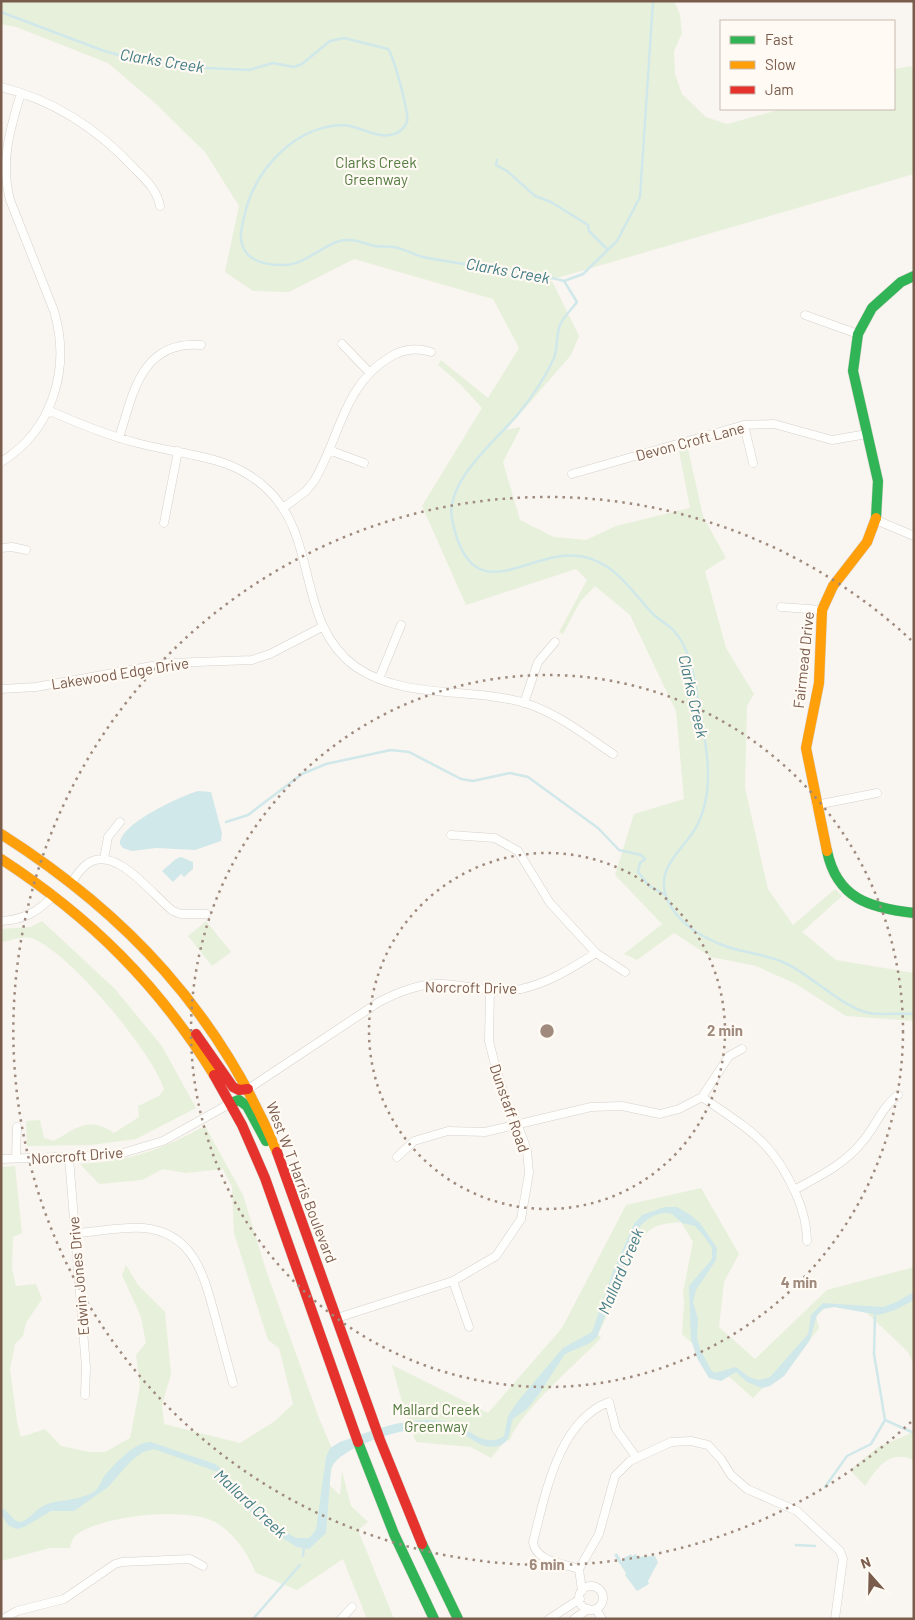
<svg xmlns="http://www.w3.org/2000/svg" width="915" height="1620" font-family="Barlow,sans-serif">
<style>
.green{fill:#e7f0db}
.water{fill:#d0e8ea}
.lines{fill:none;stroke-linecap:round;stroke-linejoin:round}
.stream{stroke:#d0e8ea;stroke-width:2.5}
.street-casing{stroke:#d7d1cb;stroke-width:9}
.fast-casing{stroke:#d9d2cb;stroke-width:11}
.slow-casing{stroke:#d9d2cb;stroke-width:11}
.jam-casing{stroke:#d9d2cb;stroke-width:11}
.street{stroke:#fefefd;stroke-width:8}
.fast{stroke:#30b455;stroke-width:10}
.slow{stroke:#ff9f0a;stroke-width:10}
.jam{stroke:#e5322d;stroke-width:10}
.ring{fill:none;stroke:#9f8a7d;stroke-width:2.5;stroke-dasharray:2.5 5}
.labels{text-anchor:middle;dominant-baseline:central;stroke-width:4.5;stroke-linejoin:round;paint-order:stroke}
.park-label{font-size:15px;fill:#537a41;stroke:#fffaf3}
.street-label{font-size:15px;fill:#7a5c4d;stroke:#fffaf3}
.water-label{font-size:16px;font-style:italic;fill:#437c86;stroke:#fffaf3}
.centre{fill:#9f8a7d;stroke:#fffaf3;stroke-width:2.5}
.ring-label{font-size:15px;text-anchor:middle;font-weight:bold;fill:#9f8a7d;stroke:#fffaf3;stroke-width:4.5;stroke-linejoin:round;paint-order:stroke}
</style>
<rect width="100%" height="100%" fill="#f9f5f0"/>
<path class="green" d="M1,1H674L680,14L682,33L674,51L675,74L682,94L706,117L727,124L782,109H894V69L911,66L914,73V174L550,280L553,283L579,336L571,355L506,430L521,427L503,462L520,520L554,537L586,540L616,526L690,508L679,451L688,449L703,516L726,558L705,571L726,648L754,694L747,706L745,788L768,889L793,925L835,889L842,896L802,932L836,960L914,973V1021L846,1016L796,984L756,966L711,957L674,933L637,960L624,954L662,924L615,875L634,814L684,799L676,711L630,615L595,586L580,602L563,634L559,632L587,580L576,569L466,605L422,506L482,408L460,384L438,365L441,360L488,398L519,348L493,299L354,259L289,292L253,291L225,272L239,206L205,152L155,103L108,63L16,27L1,24Z
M42,921L115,989L162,1046L196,1108L136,1139L91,1145L27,1146L26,1121L40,1120L44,1138L54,1141C77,1128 88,1116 114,1133L139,1117L138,1106L159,1096L164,1089C153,1053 67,949 31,938C24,935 10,941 1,942V929L31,927Z
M206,921L231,952L212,966L188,936Z
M205,1126L243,1195L266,1270L319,1418L335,1456L328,1484L340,1495L342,1471L351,1506L368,1522L358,1530L394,1619H367L343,1559L297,1590L256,1573C247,1553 238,1538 220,1525C193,1505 102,1515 76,1535C73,1537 71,1543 70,1548H50L1,1561V1167L15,1166L22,1233L13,1237L12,1269L16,1286L36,1284L42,1299L26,1323L23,1336L15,1344L10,1369L17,1422L21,1437L45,1429L61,1446L89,1452H105L130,1438L140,1386L136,1355L146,1343L141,1317L122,1275L126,1265L138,1285L165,1312L171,1374L162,1405L164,1424L240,1443L275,1421L293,1404L279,1348L268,1340L234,1233L232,1187L223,1169L185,1173L163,1169L142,1180L99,1184L80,1164C131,1161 160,1150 205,1126Z
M701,1188L739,1254L724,1282L719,1327L755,1359L827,1290L914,1267V1365L908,1352L865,1311L827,1305L816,1317L819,1328L783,1375L763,1388L753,1398L727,1375H711L693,1344L682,1334L684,1302L683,1292L693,1242L681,1222C673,1223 662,1223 655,1227C631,1237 612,1311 598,1334L601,1338C580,1360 518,1414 510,1440L505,1441L491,1458L471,1447L416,1442L403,1406L392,1365L488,1413L562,1328L626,1205Z
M914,1432V1460C889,1449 877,1468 865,1486L850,1470L878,1447Z"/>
<path class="water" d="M198,791L211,792L222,833L221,841L195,850L156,848L132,851L123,848L120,844C119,824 181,796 198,791Z
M181,857L193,862V869L184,877L181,874L173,882L162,871L176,859Z
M665,1207H677L689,1214L700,1223L717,1248L716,1260L696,1290L693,1302L698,1319L697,1338L700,1349L711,1370L715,1373L736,1367L749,1377L759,1380L770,1377L808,1334L811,1315L823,1303L883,1307L894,1303L914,1292V1300L895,1310L879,1315L834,1307L823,1309L817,1315L810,1340L784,1376L770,1386L762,1388L747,1382L736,1372L721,1381L709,1378L697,1358L691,1339L689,1286L712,1259V1248L703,1235L695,1226L682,1223L672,1214C660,1210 645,1219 638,1229L597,1337L590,1343L565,1354L539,1394L528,1408L513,1419C509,1428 512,1440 501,1445C480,1453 469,1433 452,1428C427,1420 340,1443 331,1469L326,1533L309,1549L297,1547L268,1529L231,1492L218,1472L154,1449L143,1452L131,1461L108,1487L74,1511H51L24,1527L16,1529L8,1525L1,1514V1508C10,1511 12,1522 21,1522C30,1519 35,1510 43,1506C59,1498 79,1502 95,1491C100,1487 101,1480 105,1475C115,1464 135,1441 151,1442L215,1464L226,1473L238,1490L281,1529L296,1538H309L316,1530L326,1457L330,1448L340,1442C376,1429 409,1415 448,1422C467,1425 483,1450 504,1436L508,1416L518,1401L563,1348L592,1332L614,1269L634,1224L642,1215Z
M617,1553L622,1562V1559L631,1554L632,1556L636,1554L638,1557L655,1556L658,1562L648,1581L649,1584L637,1591L625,1575L626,1573L614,1555Z"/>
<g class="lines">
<path class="stream" d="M1,12L104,51L126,57L157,63L208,68L249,70L273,63L294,67L302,64L330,41L344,38L388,49C394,57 409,112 407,122C405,127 399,133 394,134C378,140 359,125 342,125C295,127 258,167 246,209C244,219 240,229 241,239C243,259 262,265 281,265C307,266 325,241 346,240C357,239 365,244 375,246C382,247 388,246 394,247C404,249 413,254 423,257C470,267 518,268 564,281L577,302C572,309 563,317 560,325C556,335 558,347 554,358C545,378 532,397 518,414C495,442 445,481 452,519C472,619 531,544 585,557C617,565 632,592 653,614C659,620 668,624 674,631C692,650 695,685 700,710C705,740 712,773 705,803C698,833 687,838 672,860C649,893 680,925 709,939C732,952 759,952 783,962C809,973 843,1008 869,1013C883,1015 899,1013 914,1014
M497,160L496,165L507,171L535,196L551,202L588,225L589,231L608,250
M564,281L583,274L617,241L640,197L653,1
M226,822L248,815L302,774L326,764L391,750L409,752L461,779L473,781L510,773L528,777L598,828L619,850L641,855L645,859L640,863L638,872L649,886L664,894
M885,1420L914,1433
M825,1487L847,1456L871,1444L885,1420L874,1354L875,1313
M796,1545L815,1546
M303,1556L304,1546
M253,1619L300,1565"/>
<g class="street-casing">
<path id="street" d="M1,87C54,100 98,129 135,169C146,180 157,190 160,206
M805,315L858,334
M342,344L370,373
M48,410C77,423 106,435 137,443C185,456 232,454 269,491C319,540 296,624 356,667C404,700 471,687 525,703C557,713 585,735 613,754
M744,425L753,463
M119,438C133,394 141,340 201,345
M329,450L364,463
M1,462C53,430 71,368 54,311L10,200C0,162 10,129 21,93
M572,474L744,425L774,424L832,440L867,434
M283,508L306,491L314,481C340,438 343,385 390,357C403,349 416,347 431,352
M876,520L914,536
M164,523L178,451
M1,548L12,547L26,550
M781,607L822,610
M379,679L401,625
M1,689L36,687L169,663L252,660L270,654L322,627
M524,703L538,662L555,642
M816,805L877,793
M451,835L495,838L518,851L550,903L596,953L625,972
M104,859L108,837L120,822
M72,882C76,876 81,868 87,864C115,843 153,896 173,911L181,914H206
M1,921C24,920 39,911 54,895
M248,1089L379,1002C398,992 419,983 441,984C468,985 494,994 521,989C549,983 572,968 596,953
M702,1097C748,1129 772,1140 796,1194C803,1210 807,1224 807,1241
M397,1157L414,1141L448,1131L485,1132L591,1107L622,1106L660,1114L679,1109L702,1097L729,1056L742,1049
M16,1158L17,1127
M69,1158L86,1367L85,1395
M1,1159L116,1155L163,1141L231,1103
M794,1190C820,1176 845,1164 863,1141C876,1126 881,1108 898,1095
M75,1233C97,1232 122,1226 144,1228C194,1233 204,1276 215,1316C221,1339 227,1361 233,1383
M453,1281L469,1327
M337,1318L453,1281L496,1256L521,1219L529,1173L527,1150L518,1126L509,1109L496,1069L489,1041L490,991
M579,1569C562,1563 536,1562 533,1542C545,1496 558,1421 609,1402L616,1429L636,1457
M579 1598a12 12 0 1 1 24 0a12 12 0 1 1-24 0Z
M582,1591L579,1569L599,1534L615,1476L630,1461L671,1442L691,1441L708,1445L721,1459L731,1475L747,1489L797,1511L840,1551L843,1559L835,1619
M596,1609L602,1619
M3,1619L17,1611L64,1599L115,1564L122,1562L190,1559L203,1566
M341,1619L352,1607
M549,1619L580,1599
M574,1619L588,1609"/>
</g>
<g class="fast-casing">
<path id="fast" d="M876,518L878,481L853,371L858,334L872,308L901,282L914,276
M827,851C837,899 870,908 914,913
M231,1103L239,1100L247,1106L266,1141
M358,1442L394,1534L434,1619
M422,1544L458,1619"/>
</g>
<g class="slow-casing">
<path id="slow" d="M1,834C127,914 219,1013 277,1152
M827,851L806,748L819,683L822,610L833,586L867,542L876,518
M1,859C90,917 158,984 214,1075"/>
</g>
<g class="jam-casing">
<path id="jam" d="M196,1034L233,1087L239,1090L248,1089
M214,1075L242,1125L265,1178L358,1442
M277,1152L380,1440L422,1544"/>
</g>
<use href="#street" class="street"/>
<use href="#fast" class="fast"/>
<use href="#slow" class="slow"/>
<use href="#jam" class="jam"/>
</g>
<g class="ring">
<circle cx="547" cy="1031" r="178"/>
<circle cx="547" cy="1031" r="356"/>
<path d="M911 1422A534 534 0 1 1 911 640"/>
</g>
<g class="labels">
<g class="park-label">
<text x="376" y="162">Clarks Creek<tspan x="376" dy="17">Greenway</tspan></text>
<text x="436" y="1409">Mallard Creek<tspan x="436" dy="17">Greenway</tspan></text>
</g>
<g class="street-label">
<text transform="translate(690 441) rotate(-15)">Devon Croft Lane</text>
<text transform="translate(803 660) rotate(-84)">Fairmead Drive</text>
<text transform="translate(120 673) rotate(-9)">Lakewood Edge Drive</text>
<text transform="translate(471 987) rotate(1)">Norcroft Drive</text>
<text transform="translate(510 1108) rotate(71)">Dunstaff Road</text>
<text transform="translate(77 1155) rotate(-4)">Norcroft Drive</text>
<text transform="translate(302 1182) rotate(69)">West W T Harris Boulevard</text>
<text transform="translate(78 1276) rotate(-95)">Edwin Jones Drive</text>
</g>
<g class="water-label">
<text transform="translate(162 60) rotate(9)">Clarks Creek</text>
<text transform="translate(508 270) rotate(10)">Clarks Creek</text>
<text transform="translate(694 696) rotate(77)">Clarks Creek</text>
<text transform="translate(620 1271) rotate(-67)">Mallard Creek</text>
<text transform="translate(251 1503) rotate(43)">Mallard Creek</text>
</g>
</g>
<circle cx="547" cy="1031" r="8" class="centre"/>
<g class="ring-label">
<text x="725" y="1036">2 min</text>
<text x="799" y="1288">4 min</text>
<text x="547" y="1570">6 min</text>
</g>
<rect width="915" height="1620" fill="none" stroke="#7a5c4d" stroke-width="5"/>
<rect x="720" y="20" width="175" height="90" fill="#fffaf3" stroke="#cabbb1"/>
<rect x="730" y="36" width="25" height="8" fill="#30b455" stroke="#cabbb1"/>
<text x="765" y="45" font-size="15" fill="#7a5c4d">Fast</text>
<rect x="730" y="61" width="25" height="8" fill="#ff9f0a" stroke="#cabbb1"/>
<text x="765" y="70" font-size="15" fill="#7a5c4d">Slow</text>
<rect x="730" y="86" width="25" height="8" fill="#e5322d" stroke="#cabbb1"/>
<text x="765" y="95" font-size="15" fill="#7a5c4d">Jam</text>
<g transform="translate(870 1575) rotate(340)" stroke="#fffaf3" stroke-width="4" paint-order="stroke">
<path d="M0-4L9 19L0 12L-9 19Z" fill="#7a5c4d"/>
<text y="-8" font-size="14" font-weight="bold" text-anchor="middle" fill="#7a5c4d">N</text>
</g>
</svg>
